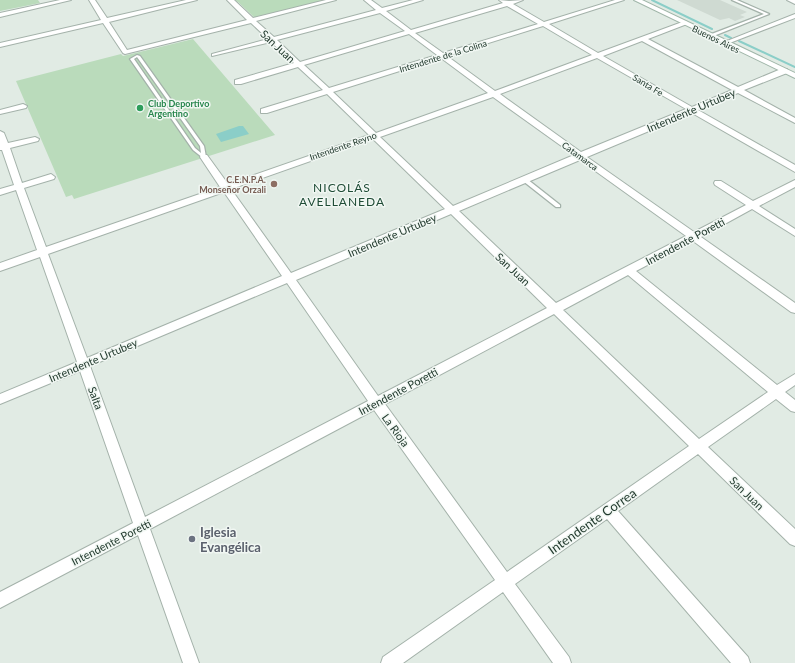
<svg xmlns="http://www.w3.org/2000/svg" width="795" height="663" font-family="Lato,sans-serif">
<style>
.built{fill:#cfdad2}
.green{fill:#badbbb}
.water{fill:#8bcec8}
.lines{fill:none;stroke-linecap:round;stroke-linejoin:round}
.stream{stroke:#8bcec8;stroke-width:2}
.service-casing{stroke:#a4b2aa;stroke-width:2.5}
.minor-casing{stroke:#a4b2aa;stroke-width:2}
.secondary-casing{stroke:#a0b6a9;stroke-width:2}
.service{fill:#fff;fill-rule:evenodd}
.minor{fill:#fff;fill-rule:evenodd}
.secondary{fill:#fff;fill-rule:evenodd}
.leisure-dot{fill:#2e9e5b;stroke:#f1f7f3;stroke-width:1.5}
.education-dot{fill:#8d6e63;stroke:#f1f7f3;stroke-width:1.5}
.worship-dot{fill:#6b7280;stroke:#f1f7f3;stroke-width:1.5}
.labels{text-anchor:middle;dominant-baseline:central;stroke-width:3;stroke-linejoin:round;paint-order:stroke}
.far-street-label{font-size:9px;fill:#223a2e;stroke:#f1f7f3}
.far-leisure-label{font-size:9px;font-weight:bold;fill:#27864d;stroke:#f1f7f3;text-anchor:start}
.far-education-label{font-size:9px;font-weight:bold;fill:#785e54;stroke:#f1f7f3;text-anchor:end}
.street-label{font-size:11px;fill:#223a2e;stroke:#f1f7f3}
.neighbourhood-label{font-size:12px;letter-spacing:1px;fill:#1f4c36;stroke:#f1f7f3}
.near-street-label{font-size:13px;fill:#223a2e;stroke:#f1f7f3}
.near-worship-label{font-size:13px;font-weight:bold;fill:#5b616d;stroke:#f1f7f3;text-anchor:start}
</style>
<rect width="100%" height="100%" fill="#e1ebe4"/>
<path class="built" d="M677,0H720L747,12L740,15L745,17L735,21L729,18L720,20Z"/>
<path class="green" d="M0,0H38L40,3L0,11Z
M233,0H327L256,18L254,17L238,2Z
M193,39L275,135L74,199L72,195L66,197L16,81L121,54L123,56Z"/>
<path class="water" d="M239,126H243L249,134L221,142L216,134Z"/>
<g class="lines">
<path class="stream" d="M652,0L712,29
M725,35L731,38
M739,41L795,67"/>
<g class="service-casing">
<path id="service" d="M732,0H737L769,14L711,37H709V35L764,14Z
M137,55L140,56L204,146L206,157L205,158H203L193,150L130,59ZM137,57L200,146L201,153L195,148L134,59Z
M523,179H527L560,205V207H556L523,181Z"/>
</g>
<g class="minor-casing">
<path id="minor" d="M60,0H71L0,17V13Z
M89,0H95L107,18L186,0H197L109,22L127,50L247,20L227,0H234L253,18L326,0H336L256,21L274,37L376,10L364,0H371L382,8L413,0H423L386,11L411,30L503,3L499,0L509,1L523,0L513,4L544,22L615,0H624L549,24L598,53L685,21L687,22V24L648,39L738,87L781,69H787V73L744,90L795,118V123L738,93L698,110L795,165V172L692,113L587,157L694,232L746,205L715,185L714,183L715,181H721L753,201L795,180V187L759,206L795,229V236L752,209L701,237L795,303V313L791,312L693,241L636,271L777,385L795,374V385L785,392L795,400V412L791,411L776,399L708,447L795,529V546L790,544L698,454L618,511L748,657L750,663H731L607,519L515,584L569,657L571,663H553L503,592L403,663H381L383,657L495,580L374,410L150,529L199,663H183L138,535L0,608V592L133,523L80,371L0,404V394L77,362L40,257L0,271V263L37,250L16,190L0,195V189L14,185L2,150H0V131L4,133L8,143L35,137L39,139L38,141L10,148L22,183L51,174L55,177L54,179L24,188L46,247L220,187L200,157L201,155H207L228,184L369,135L327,94L267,113H261V109L323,90L298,67L241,84H235V80L294,63L271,42L212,56V54L268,39L251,23L125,54L123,53L103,23L0,47V43L101,20ZM507,6L538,24L443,53L415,33ZM380,13L405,31L300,62L277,40ZM543,26L592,55L495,91L447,56ZM409,34L437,55L329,88L304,65ZM642,41L732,90L692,107L603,56ZM441,58L488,93L376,133L333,92ZM597,58L686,109L581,152L500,94ZM493,97L574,155L453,206L380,137ZM373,139L445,209L291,273L231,189ZM580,160L686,236L556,303L459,211ZM224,192L282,276L87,358L48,254ZM451,214L547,308L378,396L296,280ZM628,275L768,392L699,439L563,310ZM287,283L368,401L145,517L90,366ZM554,314L689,446L507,572L385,404Z
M787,0H795V4Z
M795,14V18L727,44L722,43Z
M23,104L27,106L26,108L0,114V110Z"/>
</g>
<g class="secondary-casing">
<path id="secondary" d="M634,0H642L795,73V78Z"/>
</g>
<use href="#service" class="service"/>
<use href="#minor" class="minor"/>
<use href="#secondary" class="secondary"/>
</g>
<circle class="leisure-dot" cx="140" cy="108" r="4"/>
<circle class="education-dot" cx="274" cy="184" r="4"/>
<circle class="worship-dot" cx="192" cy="539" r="4"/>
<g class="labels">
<g class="far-street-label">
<text transform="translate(716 39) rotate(26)">Buenos Aires</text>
<text transform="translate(443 56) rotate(-17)">Intendente de la Colina</text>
<text transform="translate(648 85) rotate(31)">Santa Fe</text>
<text transform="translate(343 146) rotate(-19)">Intendente Reyno</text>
<text transform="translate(580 156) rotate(36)">Catamarca</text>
</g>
<g class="far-leisure-label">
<text x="148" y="103">Club Deportivo<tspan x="148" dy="10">Argentino</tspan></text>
</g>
<g class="far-education-label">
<text x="266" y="179">C.E.N.P.A.<tspan x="266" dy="10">Monseñor Orzali</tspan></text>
</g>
<g class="street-label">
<text transform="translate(278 46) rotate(43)">San Juan</text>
<text transform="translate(691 110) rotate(-23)">Intendente Urtubey</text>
<text transform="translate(392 235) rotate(-23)">Intendente Urtubey</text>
<text transform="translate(685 241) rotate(-28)">Intendente Poretti</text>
<text transform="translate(513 269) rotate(43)">San Juan</text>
<text transform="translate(93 360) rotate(-23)">Intendente Urtubey</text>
<text transform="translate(398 391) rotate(-28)">Intendente Poretti</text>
<text transform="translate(96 398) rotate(70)">Salta</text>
<text transform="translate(396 430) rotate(54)">La Rioja</text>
<text transform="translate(747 493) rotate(44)">San Juan</text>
<text transform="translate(111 542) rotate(-27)">Intendente Poretti</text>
</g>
<g class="neighbourhood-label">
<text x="342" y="187">NICOLÁS<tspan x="342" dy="14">AVELLANEDA</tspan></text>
</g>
<g class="near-street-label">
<text transform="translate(592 521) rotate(-35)">Intendente Correa</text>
</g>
<g class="near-worship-label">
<text x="200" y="532">Iglesia<tspan x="200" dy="15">Evangélica</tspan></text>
</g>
</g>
</svg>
